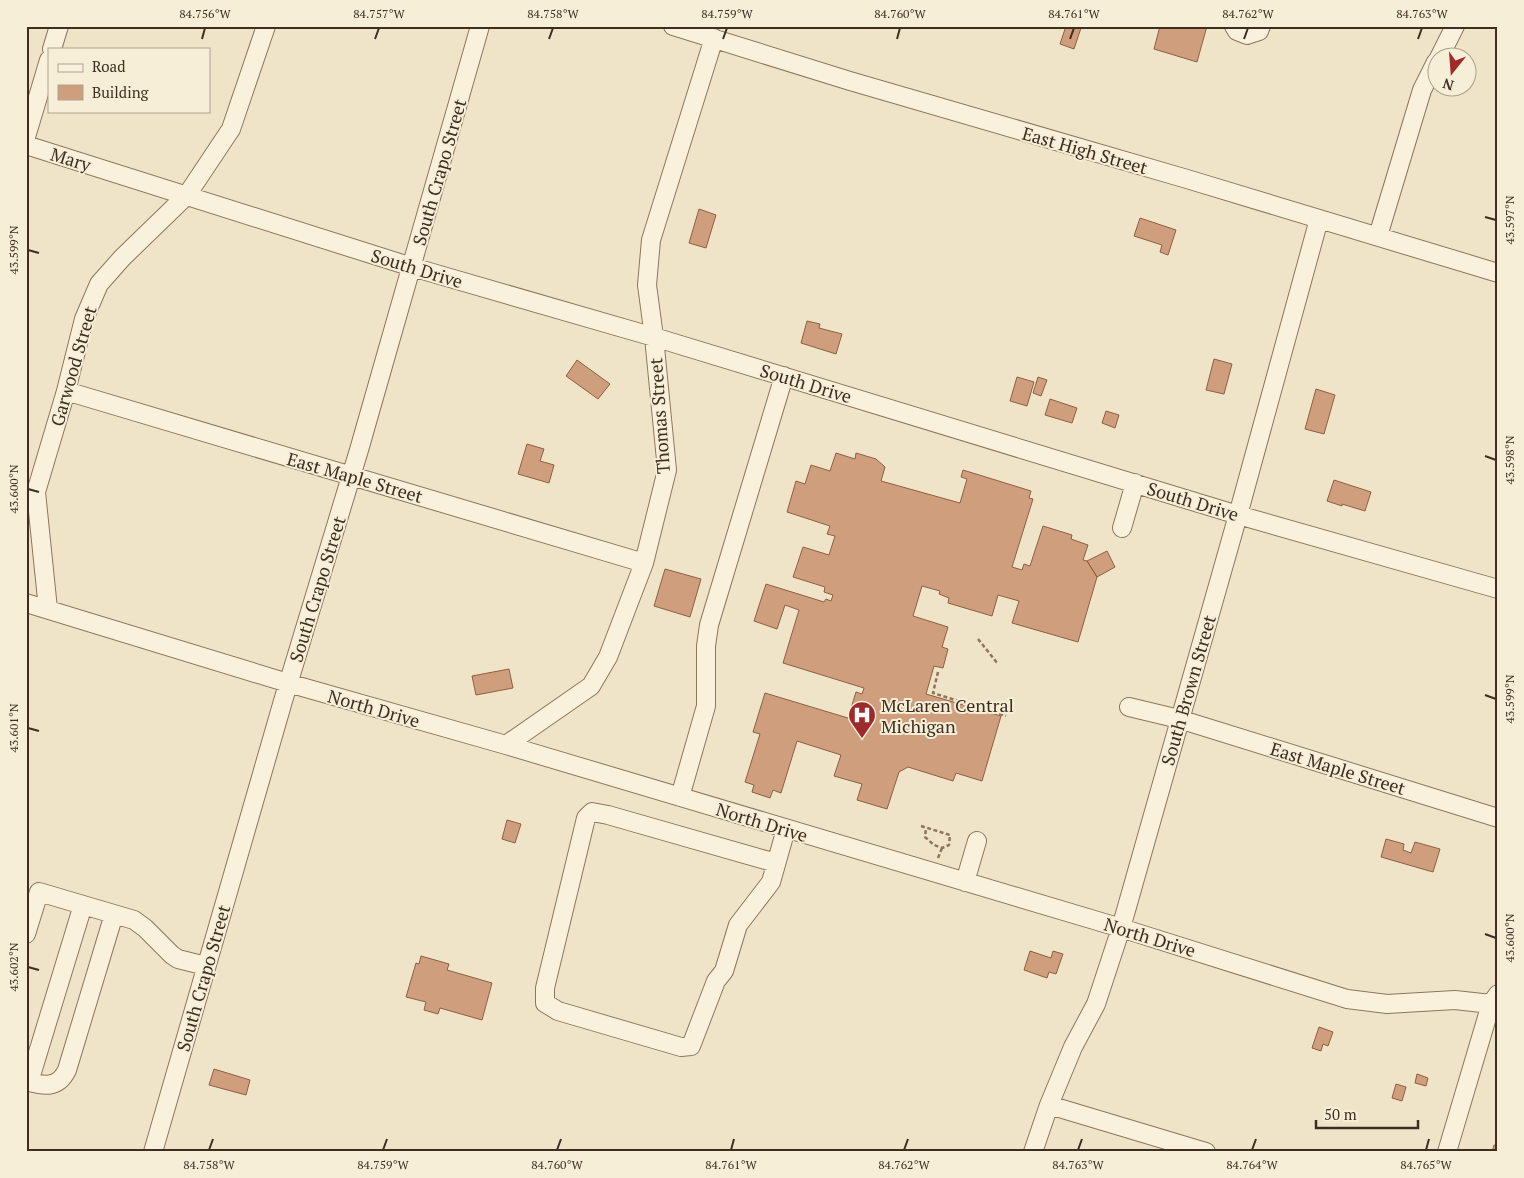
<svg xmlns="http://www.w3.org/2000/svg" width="1524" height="1178" font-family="'PT Serif',serif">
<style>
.building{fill:#cf9f7d;stroke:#8d5f41}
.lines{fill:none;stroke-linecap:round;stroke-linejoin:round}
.minor-casing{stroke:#8d765c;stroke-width:20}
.path{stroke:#8d765c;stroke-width:2.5;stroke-dasharray:4 2.5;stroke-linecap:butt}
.minor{stroke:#faf1dc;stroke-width:18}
.ticks{fill:none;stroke:#3d2e20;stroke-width:2}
.labels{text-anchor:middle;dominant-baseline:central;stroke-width:4;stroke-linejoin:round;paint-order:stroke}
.street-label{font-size:18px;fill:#3d2e20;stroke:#f7eed8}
.poi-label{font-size:18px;fill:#3d2e20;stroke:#f7eed8;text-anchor:start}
.neatline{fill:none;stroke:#3d2e20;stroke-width:2}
.ticks-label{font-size:12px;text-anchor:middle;fill:#3d2e20}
</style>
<rect width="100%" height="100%" fill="#f0e4c8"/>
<path class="building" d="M1066,26L1081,28L1074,49L1060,44Z
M1160,26H1207L1197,62L1154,49Z
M699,209L716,215L706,248L689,243Z
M1140,218L1176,230L1168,255L1160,252L1162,245L1134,236Z
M807,321L820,324L819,328L842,334L836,354L801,343Z
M1214,359L1232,364L1224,394L1206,390Z
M577,360L610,384L598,399L566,376Z
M1017,377L1034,382L1027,406L1010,401Z
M1038,377L1047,380L1041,396L1033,393Z
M1316,389L1335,395L1324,434L1305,429Z
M1050,399L1077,408L1072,423L1045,415Z
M1106,411L1119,415L1115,428L1102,423Z
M527,444L544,449L540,461L554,465L549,483L518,474Z
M836,453L855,459L856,453L876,459L885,467L881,481L960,503L967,479L961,477L963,470L1031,491L1029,498L1033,499L1012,567L1022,570L1024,564L1030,566L1043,526L1072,535L1071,539L1088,545L1083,560L1087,561L1097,577L1078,642L1012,623L1019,601L998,595L992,616L948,603L949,598L939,594L940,591L922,586L913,616L948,627L942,647L948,649L943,668L934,666L926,694L1001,716L982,781L956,773L953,781L908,767L899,772L887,809L857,800L862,784L834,776L841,755L797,741L781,793L773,790L770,798L752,792L754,785L745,782L760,734L753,732L765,693L848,718L856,692L862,694L864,688L783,663L799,610L785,605L777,629L754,621L766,584L824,602L826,599L831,601L833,595L824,592L825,587L793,577L803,547L829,555L835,536L827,534L830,526L787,512L796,481L805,484L811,465L830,471Z
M1334,480L1371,492L1365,511L1342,504V506L1327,501Z
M1107,551L1115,567L1097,577L1087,561Z
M665,569L701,579L690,617L654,606Z
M509,669L513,688L476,695L472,676Z
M507,820L521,824L515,843L502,839Z
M1386,839L1404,844L1403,850L1411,853L1415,842L1440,849L1433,872L1381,857Z
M1030,951L1051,958L1053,951L1063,954L1056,974L1049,972L1047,978L1024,970Z
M421,956L449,964L447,970L492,983L482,1020L440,1008L438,1014L424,1010L426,1002L406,997L416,963L419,964Z
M1319,1027L1333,1032L1328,1046L1323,1044L1321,1051L1312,1048Z
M214,1069L250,1080L246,1095L209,1085Z
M1417,1074L1428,1078L1426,1086L1415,1083Z
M1396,1084L1406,1087L1402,1101L1392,1098Z
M1494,1145L1498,1146V1152H1492Z"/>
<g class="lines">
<g class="minor-casing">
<path id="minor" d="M673,26L850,81L1187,179L1498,273
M1234,26L1237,31L1247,35L1259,31L1261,26
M52,49L59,26
M1439,58L1455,26
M26,137L49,60
M26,145L412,267L654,337L1238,515L1498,589
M1378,236L1422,90L1436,62
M66,391L644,563
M1122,528L1135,483
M26,603L288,683L506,745L1121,928L1347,999L1387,1004L1455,1000L1491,1004L1498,994
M48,609L36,492L66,391L84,319L99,284L122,258L187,195L231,129L266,26
M1129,707L1179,719L1498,818
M506,745L591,686L608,657L644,563L667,470L654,337L647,285L651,240L714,38
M680,797L706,706V646L709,625L784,376
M776,863L608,815L592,812L586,818L545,988V1003L558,1011L681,1047L691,1046L716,981L724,971L738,925L771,882L786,829
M965,882L977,841
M26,934L39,892L134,920L145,928L172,955L178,959L206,966
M26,1081C44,1086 58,1089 67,1070L114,914
M29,1082L83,905
M1049,1105L1206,1152
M153,1152L283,701L359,450L480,26
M1033,1152L1049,1105L1073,1047L1096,1004L1121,928L1238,515L1319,219
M1447,1152L1491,1004"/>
</g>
<path class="path" d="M978,639L998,664
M938,672L933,693L1006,716
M921,826L950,835L949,845L942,848L934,845L925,837L926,828
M938,858L942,848"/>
<use href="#minor" class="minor"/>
</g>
<path class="ticks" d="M202,39L205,28M375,39L379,28M549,39L553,28M723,39L727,28M897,39L900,28M1070,39L1074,28M1244,39L1248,28M1418,39L1422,28M1485,217L1496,220M28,250L39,253M1485,456L1496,460M28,489L39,492M1485,695L1496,699M28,728L39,731M1485,934L1496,938M28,967L39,970M209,1150L213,1139M383,1150L387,1139M557,1150L561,1139M731,1150L734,1139M904,1150L908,1139M1078,1150L1082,1139M1252,1150L1256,1139M1426,1150L1429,1139"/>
<defs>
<g id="hospital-pin" transform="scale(1.4375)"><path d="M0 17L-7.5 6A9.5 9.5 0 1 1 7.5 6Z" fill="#9e2a2b" stroke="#f7eed8"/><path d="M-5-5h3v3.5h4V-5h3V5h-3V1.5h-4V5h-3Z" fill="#fff"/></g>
</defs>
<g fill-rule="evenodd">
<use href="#hospital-pin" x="862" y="715"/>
</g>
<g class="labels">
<g class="street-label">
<text transform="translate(1085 150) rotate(16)">East High Street</text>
<text transform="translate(71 159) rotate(17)">Mary</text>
<text transform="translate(439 172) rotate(-74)">South Crapo Street</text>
<text transform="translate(417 268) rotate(17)">South Drive</text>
<text transform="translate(73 366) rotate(-74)">Garwood Street</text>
<text transform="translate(806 383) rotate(17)">South Drive</text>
<text transform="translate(659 416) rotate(-94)">Thomas Street</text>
<text transform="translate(355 477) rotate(16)">East Maple Street</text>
<text transform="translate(1193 501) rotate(17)">South Drive</text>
<text transform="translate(317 589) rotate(-73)">South Crapo Street</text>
<text transform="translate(1188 690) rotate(-74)">South Brown Street</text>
<text transform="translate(374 708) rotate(16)">North Drive</text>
<text transform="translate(1338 768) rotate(17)">East Maple Street</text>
<text transform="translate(762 822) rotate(17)">North Drive</text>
<text transform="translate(1150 937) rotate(17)">North Drive</text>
<text transform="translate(203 978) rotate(-74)">South Crapo Street</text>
</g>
<g class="poi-label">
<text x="881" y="705">McLaren Central<tspan x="881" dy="21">Michigan</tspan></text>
</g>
</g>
<rect width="1524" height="1178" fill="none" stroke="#f7eed8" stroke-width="55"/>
<rect x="48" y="48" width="162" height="65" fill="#f7eed8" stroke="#ada18e"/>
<rect x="58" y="64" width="25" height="8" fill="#faf1dc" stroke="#ada18e"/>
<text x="92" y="72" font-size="15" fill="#3d2e20">Road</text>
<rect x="58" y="85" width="25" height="15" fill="#cf9f7d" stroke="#ada18e"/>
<text x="92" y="98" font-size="15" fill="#3d2e20">Building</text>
<g transform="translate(1452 72) rotate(197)"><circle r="24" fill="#f7eed8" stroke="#ada18e"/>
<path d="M0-4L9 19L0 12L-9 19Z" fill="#9e2a2b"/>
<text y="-8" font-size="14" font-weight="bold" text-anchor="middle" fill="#3d2e20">N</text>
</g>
<path d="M1316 1120v8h102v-8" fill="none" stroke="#3d2e20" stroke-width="2.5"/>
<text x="1324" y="1120" font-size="15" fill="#3d2e20" stroke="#f7eed8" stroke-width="4" paint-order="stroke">50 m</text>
<rect x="28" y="28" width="1468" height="1122" class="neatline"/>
<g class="ticks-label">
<text x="205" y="18">84.756°W</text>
<text x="379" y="18">84.757°W</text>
<text x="553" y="18">84.758°W</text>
<text x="727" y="18">84.759°W</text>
<text x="900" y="18">84.760°W</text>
<text x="1074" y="18">84.761°W</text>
<text x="1248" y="18">84.762°W</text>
<text x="1422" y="18">84.763°W</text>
<text transform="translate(1510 220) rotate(-90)" y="4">43.597°N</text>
<text transform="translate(14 250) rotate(-90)" y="4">43.599°N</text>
<text transform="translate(1510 460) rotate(-90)" y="4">43.598°N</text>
<text transform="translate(14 489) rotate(-90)" y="4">43.600°N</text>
<text transform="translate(1510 699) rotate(-90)" y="4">43.599°N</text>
<text transform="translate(14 728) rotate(-90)" y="4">43.601°N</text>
<text transform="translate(1510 938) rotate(-90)" y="4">43.600°N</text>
<text transform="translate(14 967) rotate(-90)" y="4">43.602°N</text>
<text x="209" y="1169">84.758°W</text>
<text x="383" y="1169">84.759°W</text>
<text x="557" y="1169">84.760°W</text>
<text x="731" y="1169">84.761°W</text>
<text x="904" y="1169">84.762°W</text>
<text x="1078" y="1169">84.763°W</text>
<text x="1252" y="1169">84.764°W</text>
<text x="1426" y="1169">84.765°W</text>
</g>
</svg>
